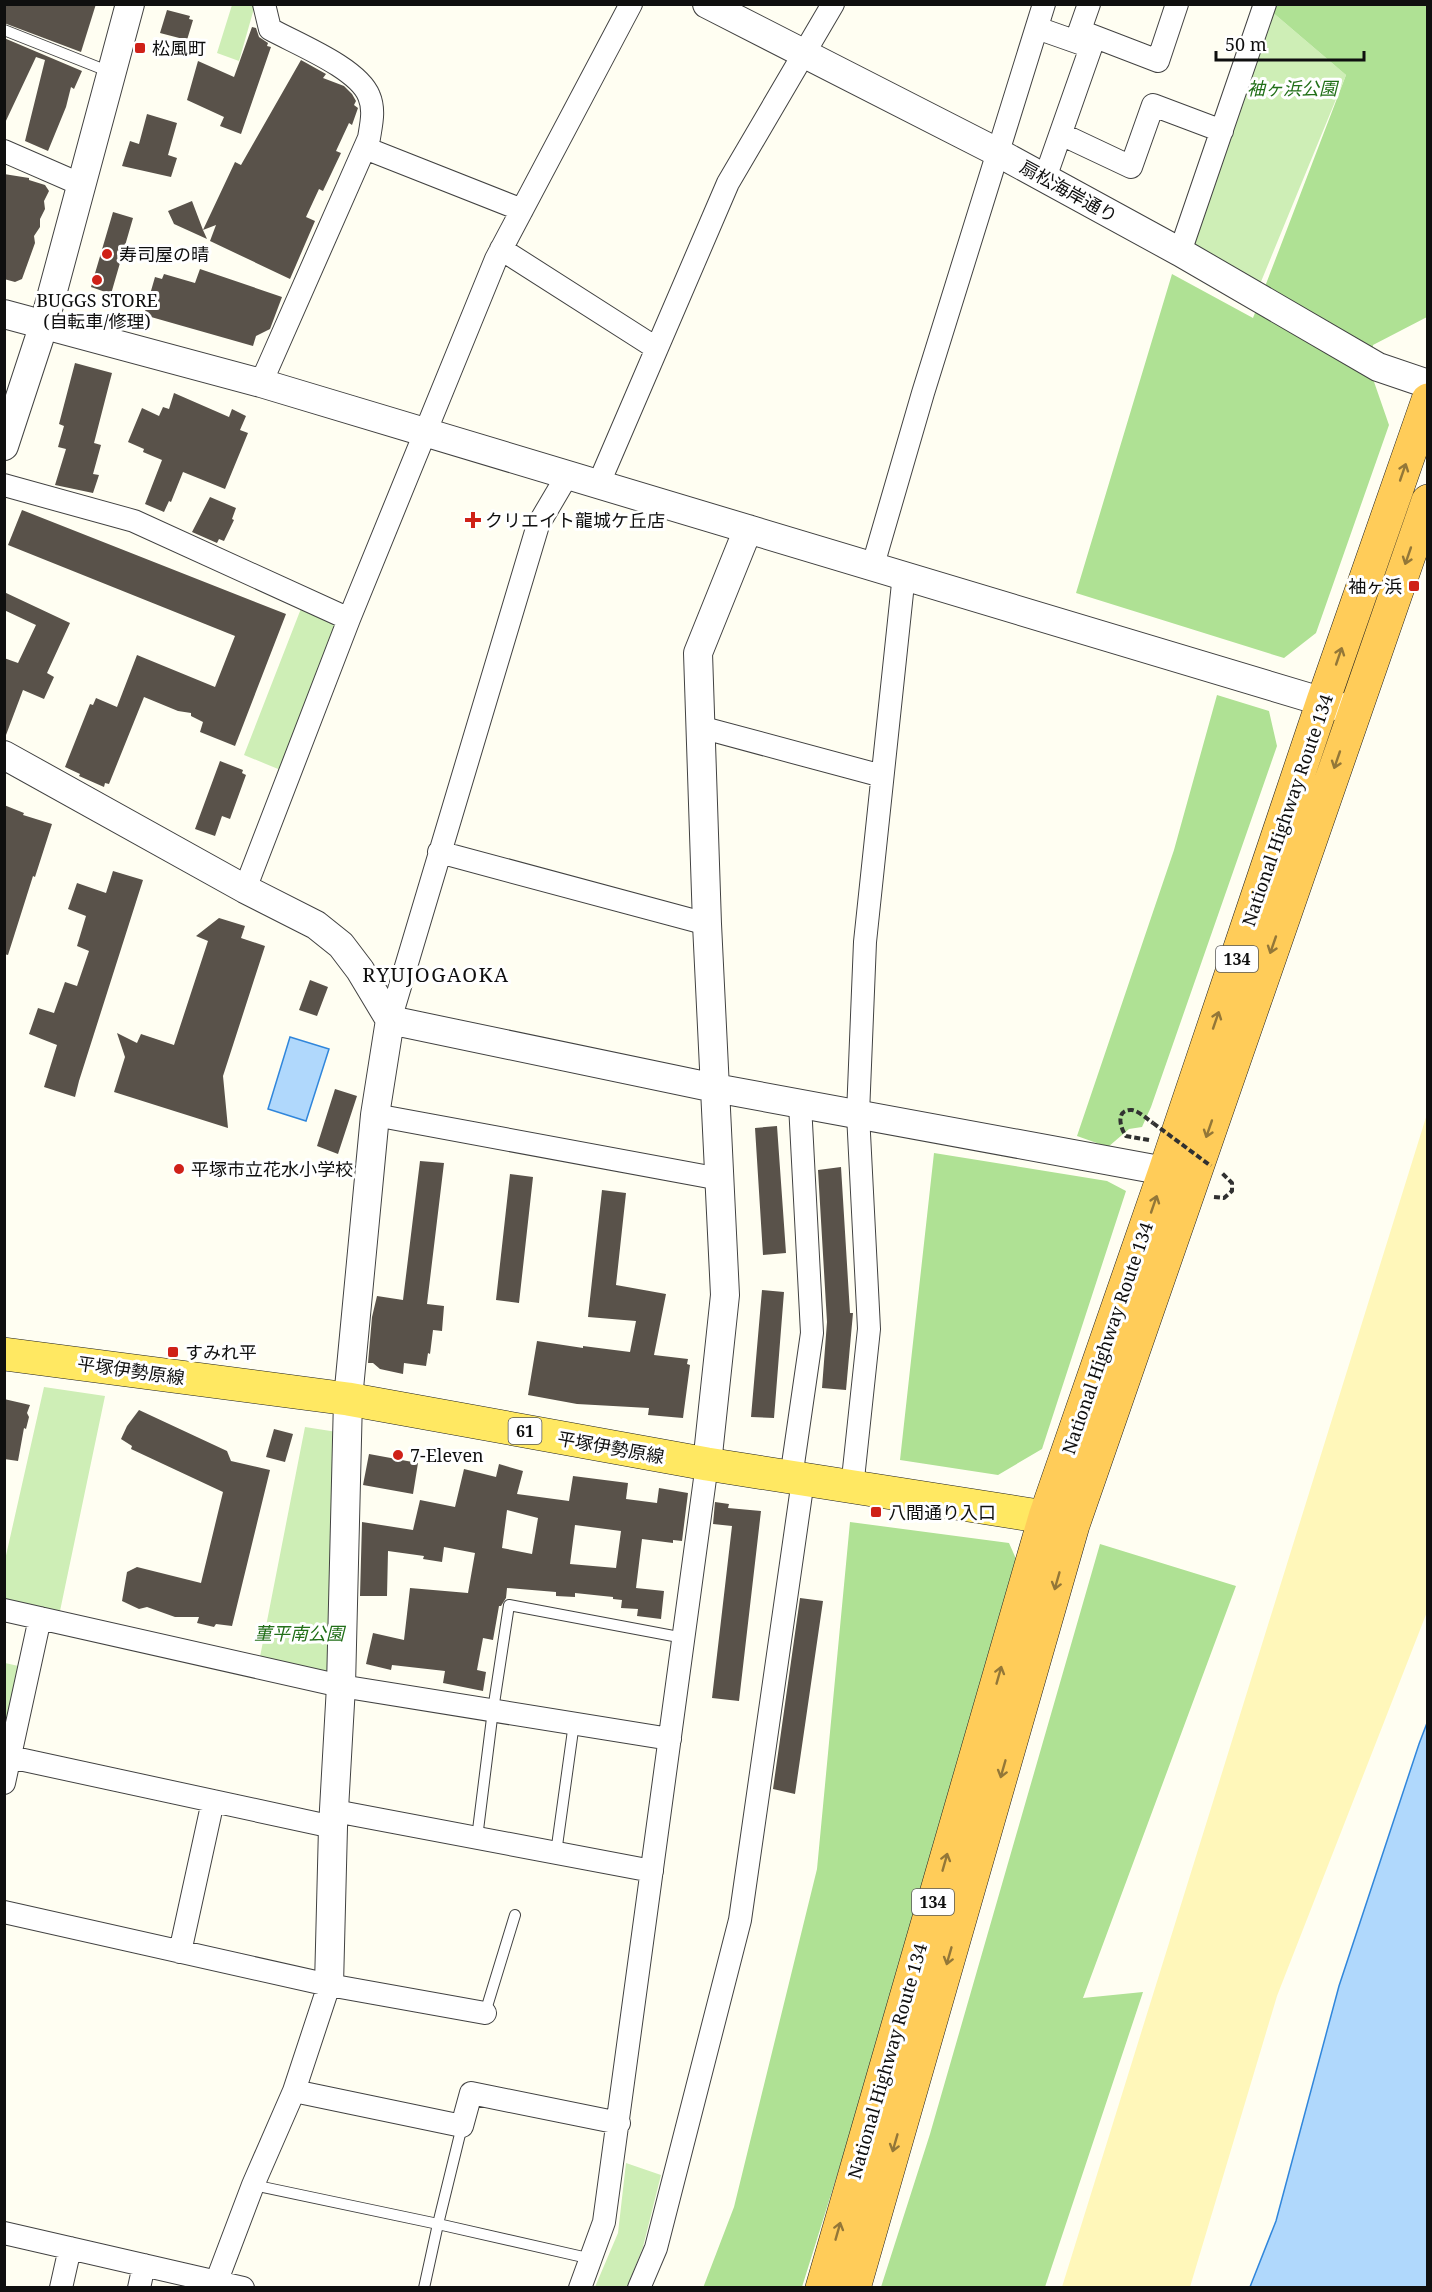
<svg xmlns="http://www.w3.org/2000/svg" width="1432" height="2292" font-family="'Noto Serif','Noto Sans JP',serif">
<style>
.green{fill:#ceeeb6}
.forest{fill:#afe194}
.sand{fill:#fff7ba}
.water{fill:#b0d8fc;stroke:#3086db;stroke-width:1.5}
.building{fill:#59524a;fill-rule:evenodd}
.lines{fill:none;stroke-linecap:round;stroke-linejoin:round}
.service-casing{stroke:#424242;stroke-width:12}
.minor-casing{stroke:#424242;stroke-width:24}
.tertiary-casing{stroke:#424242;stroke-width:30}
.primary-casing{stroke:#202020;stroke-width:34}
.trunk-casing{stroke:#202020;stroke-width:34}
.path{stroke:#313131;stroke-width:4;stroke-dasharray:6 3;stroke-linecap:butt}
.service{stroke:#fff;stroke-width:10}
.minor{stroke:#fff;stroke-width:22}
.tertiary{stroke:#fff;stroke-width:28}
.primary{stroke:#ffe862;stroke-width:33}
.trunk{stroke:#ffcc59;stroke-width:33}
.path-bridge{stroke:#313131;stroke-width:4;stroke-dasharray:6 3;stroke-linecap:butt}
.oneway{stroke:#937738}
.poi-dot{fill:#cf2118;stroke:#fff;stroke-width:2}
.labels{text-anchor:middle;dominant-baseline:central;stroke-width:6;stroke-linejoin:round;paint-order:stroke}
.shield{fill:#fff;stroke:#575757;stroke-width:1.5}
.shield-label{font-size:16px;font-weight:bold;fill:#0f0f0f}
.poi-label{font-size:18px;fill:#0f0f0f;stroke:#fff;text-anchor:start}
.park-label{font-size:18px;font-style:italic;fill:#216f18;stroke:#fff}
.street-label{font-size:18px;fill:#0f0f0f;stroke:#fff}
.neighbourhood-label{font-size:20px;letter-spacing:1.5px;fill:#0f0f0f;stroke:#fff}
</style>
<rect width="100%" height="100%" fill="#fffef2"/>
<path class="green" d="M232,5H255L239,61L217,53Z
M1271,11L1346,75L1258,289L1188,250Z
M302,606L343,616L283,771L244,755Z
M44,1387L105,1396L60,1611L5,1599V1560Z
M305,1427L337,1432L331,1677L259,1662Z
M5,1663L23,1667L5,1752Z
M626,2163L661,2175L643,2247L627,2287H595L618,2233Z"/>
<path class="forest" d="M1273,5H1427V317L1373,345L1372,376L1389,425L1316,633L1284,658L1076,593L1172,274L1253,318L1346,75L1271,11Z
M1217,695L1269,711L1277,746L1151,1107L1142,1127L1129,1129L1108,1147L1077,1136L1174,850Z
M934,1153L1107,1181L1126,1191L1042,1449L998,1475L900,1460Z
M850,1522L1009,1543L1021,1570L990,1687L802,2287L703,2288L734,2207L817,1869Z
M1100,1544L1236,1586L1083,1998L1143,1992L1045,2287H881L930,2134Z"/>
<path class="sand" d="M1427,1114V1612L1277,1996L1190,2287H1062Z"/>
<path class="water" d="M290,1037L329,1049L306,1121L268,1109Z
M1427,1723V2287H1250L1276,2221L1339,1986L1419,1744Z"/>
<path class="building" d="M4,4H96L81,52L4,23Z
M167,10L190,16L189,19L193,20L187,40L160,33Z
M252,27L256,28L259,37L268,43L267,46L271,47L241,134L220,126L224,117L187,100L198,61L234,77Z
M4,38L82,71L74,89L71,87L66,107L48,151L25,141L45,60L36,57L4,125Z
M301,60L326,74L323,78L344,86L352,94L356,101L354,105L358,108L352,125L349,123L336,151L341,153L323,191L319,189L306,217L315,221L290,279L210,241L216,225L203,230L207,239L174,224L168,211L192,201L203,230L235,162L241,165Z
M147,114L177,123L168,155L177,158L171,177L122,166L130,141L139,144Z
M4,174L29,178V180L45,185L49,191L44,201L45,209L40,219V227L34,236L35,243L22,279L15,282L4,279Z
M113,212L133,218L111,294L91,287Z
M200,269L282,297L270,329L256,336L253,346L144,315L155,277L162,279L164,274L195,283Z
M75,363L112,373L94,443L101,445L93,474L99,475L93,493L55,485L66,449L58,447L64,426L59,424Z
M174,393L229,417L232,409L246,416L240,430L248,433L225,489L183,472L171,502L169,501L164,512L145,504L162,460L143,452L144,449L128,442L142,408L159,416L163,407L169,409Z
M210,497L236,508L232,519L234,520L224,541L219,539L217,543L192,532Z
M22,510L286,614L235,746L200,732L203,722L191,716V713L178,711L144,697L109,784L105,783L104,787L79,776L80,774L65,767L90,704L93,705L96,698L117,707L137,655L215,687L235,636L8,545Z
M4,592L70,623L47,673L54,677L44,699L23,690L6,735L4,658L18,663L36,625L4,610Z
M220,761L243,770L242,773L246,775L230,819L222,816L215,836L195,829Z
M4,805L24,813L23,815L52,824L35,877L33,876L8,955L4,954Z
M113,871L143,880L79,1081L75,1097L44,1087L57,1045L29,1034L38,1008L54,1013L65,982L77,986L89,951L77,946L86,916L68,909L77,883L106,893Z
M219,918L245,926L241,938L265,946L223,1076L228,1128L114,1092L125,1057L117,1033L137,1043L141,1034L174,1045L208,941L196,936Z
M310,980L328,987L317,1016L299,1010Z
M335,1089L357,1096L338,1154L317,1146Z
M777,1126L786,1253L763,1255L755,1128Z
M420,1161L444,1163L427,1304L444,1306L442,1331L433,1330L430,1354L428,1353L426,1366L404,1363L403,1374L380,1369L373,1363H368L372,1317L377,1296L403,1300Z
M841,1167L850,1313H853L846,1390L822,1388L827,1322L818,1170Z
M510,1174L533,1177L519,1303L496,1300Z
M602,1190L626,1193L616,1285L666,1294L654,1355L688,1359L687,1364L690,1365L683,1418L648,1415L649,1408L577,1404L528,1395L537,1341L583,1348V1346L630,1352L636,1321L588,1317Z
M762,1290L784,1292L774,1418L751,1417Z
M4,1399L30,1405L27,1413L29,1417L26,1429L24,1428L18,1461L4,1459Z
M139,1410L227,1451L231,1461L270,1470L232,1626L216,1624L214,1627L197,1623L199,1617H175L147,1607L139,1609L122,1601L127,1572L137,1567L201,1583L223,1492L131,1449L132,1446L121,1439L127,1426Z
M274,1429L293,1434L285,1462L266,1457Z
M369,1454L418,1463L413,1494L363,1485Z
M499,1464L523,1471L517,1494L569,1501L573,1476L628,1483L626,1499L657,1503L659,1488L688,1493L682,1541L673,1540V1543L642,1539L636,1588L664,1591L661,1619L637,1616L638,1609L621,1608L622,1600L613,1599V1597L575,1593V1597L556,1596V1592L507,1588L506,1598L501,1606H499L493,1640L483,1638L477,1670L486,1672L483,1691L443,1683L445,1671L392,1665L391,1670L366,1664L373,1633L404,1640L410,1588L468,1593L475,1553L444,1547L442,1562L423,1559L424,1556L388,1551L387,1596H360L362,1522L413,1530L420,1500L455,1507L464,1469L496,1477ZM507,1510L538,1518L532,1554L502,1548ZM575,1525L621,1531L616,1568L570,1564Z
M715,1502L729,1504L728,1508L761,1511L739,1701L712,1698L732,1526L713,1524Z
M800,1598L823,1601L795,1794L773,1789Z"/>
<g class="lines">
<g class="service-casing">
<path id="service" d="M4,30L110,72
M477,1838L493,1710L509,1605L684,1638
M556,1853L574,1723
M485,2013L515,1915
M253,2185L438,2224L462,2126
M424,2288L438,2224L592,2259"/>
</g>
<g class="minor-casing">
<path id="minor" d="M1037,28L1091,47L1045,178
M1080,31L1158,61L1177,4
M1076,41L1089,4
M1061,134L1131,167L1153,105L1222,131
M365,148L522,210
M4,151L82,185
M501,249L656,348
M1180,252L1265,4
M261,383L369,138C371,125 375,110 369,96C358,68 297,44 270,29L264,4
M599,483L728,183L833,4
M4,485L134,521L349,619
M873,565L923,393L1044,4
M700,727L882,776
M439,852L707,924
M245,889L349,619L496,259L631,4
M390,1020L538,525L568,474
M375,1115L720,1179
M791,1478L812,1333L800,1104
M852,1488L869,1329L858,1114L865,942L904,574
M4,1610L341,1686L670,1739
M10,1757L333,1827
M4,1783L40,1618
M335,1811L652,1871
M4,1912L329,1985L485,2013
M180,1952L213,1801
M294,2091L462,2126L471,2093L619,2123
M4,2233L243,2288
M61,2288L70,2248
M139,2288L144,2265
M214,2288L253,2185L294,2091L329,1985
M580,2288L604,2222L707,1464
M639,2288L656,2248L740,1920L803,1480"/>
</g>
<g class="tertiary-casing">
<path id="tertiary" d="M707,4L997,152L1180,252L1378,367L1428,384
M4,314L261,383L1344,708
M4,446L44,324L130,4
M4,755L245,889L316,925L341,945L360,970L390,1020L715,1088L1165,1171
M707,1464L725,1295L707,924L698,653L748,529
M329,1985L333,1827L341,1686L348,1399L375,1115L390,1020"/>
</g>
<g class="primary-casing">
<path id="primary" d="M4,1354L348,1399L707,1464L1045,1517L1072,1525"/>
</g>
<g class="trunk-casing">
<path id="trunk" d="M822,2288L1045,1517L1165,1171L1323,701L1428,400
M854,2288L1073,1525L1428,501"/>
</g>
<path class="path" d="M1149,1140L1126,1136C1120,1128 1115,1109 1132,1110C1139,1111 1147,1119 1153,1123
M1214,1197L1224,1198L1232,1191V1183L1222,1173"/>
<use href="#service" class="service"/>
<use href="#minor" class="minor"/>
<use href="#tertiary" class="tertiary"/>
<use href="#primary" class="primary"/>
<use href="#trunk" class="trunk"/>
<path class="path-bridge" d="M1153,1123L1211,1166"/>
</g>
<defs><path id="oneway-shaft" d="M-6 0H5M1.5-3L5.5 0L1.5 3" fill="none" stroke-width="1.6" stroke-linecap="round" stroke-linejoin="round" transform="scale(1.5)"/></defs>
<g class="oneway">
<use href="#oneway-shaft" transform="translate(1403 472) rotate(-71)"/>
<use href="#oneway-shaft" transform="translate(1408 556) rotate(109)"/>
<use href="#oneway-shaft" transform="translate(1339 656) rotate(-71)"/>
<use href="#oneway-shaft" transform="translate(1337 760) rotate(109)"/>
<use href="#oneway-shaft" transform="translate(1273 945) rotate(109)"/>
<use href="#oneway-shaft" transform="translate(1216 1020) rotate(-71)"/>
<use href="#oneway-shaft" transform="translate(1209 1129) rotate(109)"/>
<use href="#oneway-shaft" transform="translate(1154 1204) rotate(-71)"/>
<use href="#oneway-shaft" transform="translate(1057 1581) rotate(106)"/>
<use href="#oneway-shaft" transform="translate(999 1675) rotate(-74)"/>
<use href="#oneway-shaft" transform="translate(1003 1769) rotate(106)"/>
<use href="#oneway-shaft" transform="translate(945 1862) rotate(-74)"/>
<use href="#oneway-shaft" transform="translate(949 1956) rotate(106)"/>
<use href="#oneway-shaft" transform="translate(895 2143) rotate(106)"/>
<use href="#oneway-shaft" transform="translate(838 2231) rotate(-74)"/>
</g>
<g class="poi-dot">
<rect x="134" y="42" width="12" height="12" rx="3"/>
<circle cx="107" cy="254" r="6"/>
<circle cx="97" cy="280" r="6"/>
<path d="M470 511h6v6h6v6h-6v6h-6v-6h-6v-6h6z"/>
<rect x="1408" y="580" width="12" height="12" rx="3"/>
<circle cx="179" cy="1169" r="6"/>
<rect x="167" y="1346" width="12" height="12" rx="3"/>
<circle cx="398" cy="1455" r="6"/>
<rect x="870" y="1506" width="12" height="12" rx="3"/>
</g>
<g class="labels">
<g class="shield">
<rect x="1216" y="946" width="42" height="26" rx="4.5"/>
<rect x="508.5" y="1418" width="33" height="26" rx="4.5"/>
<rect x="912" y="1889" width="42" height="26" rx="4.5"/>
</g>
<g class="shield-label">
<text x="1237" y="959">134</text>
<text x="525" y="1431">61</text>
<text x="933" y="1902">134</text>
</g>
<g class="poi-label">
<text x="152" y="48">松風町</text>
<text x="119" y="254">寿司屋の晴</text>
<text x="97" y="300" text-anchor="middle">BUGGS STORE<tspan x="97" dy="21">(自転車/修理)</tspan></text>
<text x="485" y="520">クリエイト龍城ケ丘店</text>
<text x="1402" y="586" text-anchor="end">袖ヶ浜</text>
<text x="191" y="1169">平塚市立花水小学校</text>
<text x="185" y="1352">すみれ平</text>
<text x="410" y="1455">7-Eleven</text>
<text x="888" y="1512">八間通り入口</text>
</g>
<g class="park-label">
<text x="1292" y="88">袖ヶ浜公園</text>
<text x="299" y="1633">菫平南公園</text>
</g>
<g class="street-label">
<text transform="translate(1069 191) rotate(29)">扇松海岸通り</text>
<text transform="translate(1287 810) rotate(-71)">National Highway Route 134</text>
<text transform="translate(1107 1338) rotate(-71)">National Highway Route 134</text>
<text transform="translate(131 1370) rotate(8)">平塚伊勢原線</text>
<text transform="translate(611 1447) rotate(10)">平塚伊勢原線</text>
<text transform="translate(887 2061) rotate(-74)">National Highway Route 134</text>
</g>
<g class="neighbourhood-label">
<text x="436" y="974">RYUJOGAOKA</text>
</g>
</g>
<rect width="1432" height="2292" fill="none" stroke="#0f0f0f" stroke-width="12"/>
<path d="M1216 51v9h148v-9" fill="none" stroke="#0f0f0f" stroke-width="3"/>
<text x="1225" y="51" font-size="18" fill="#0f0f0f" stroke="#ffffff" stroke-width="4.5" paint-order="stroke">50 m</text>
</svg>
